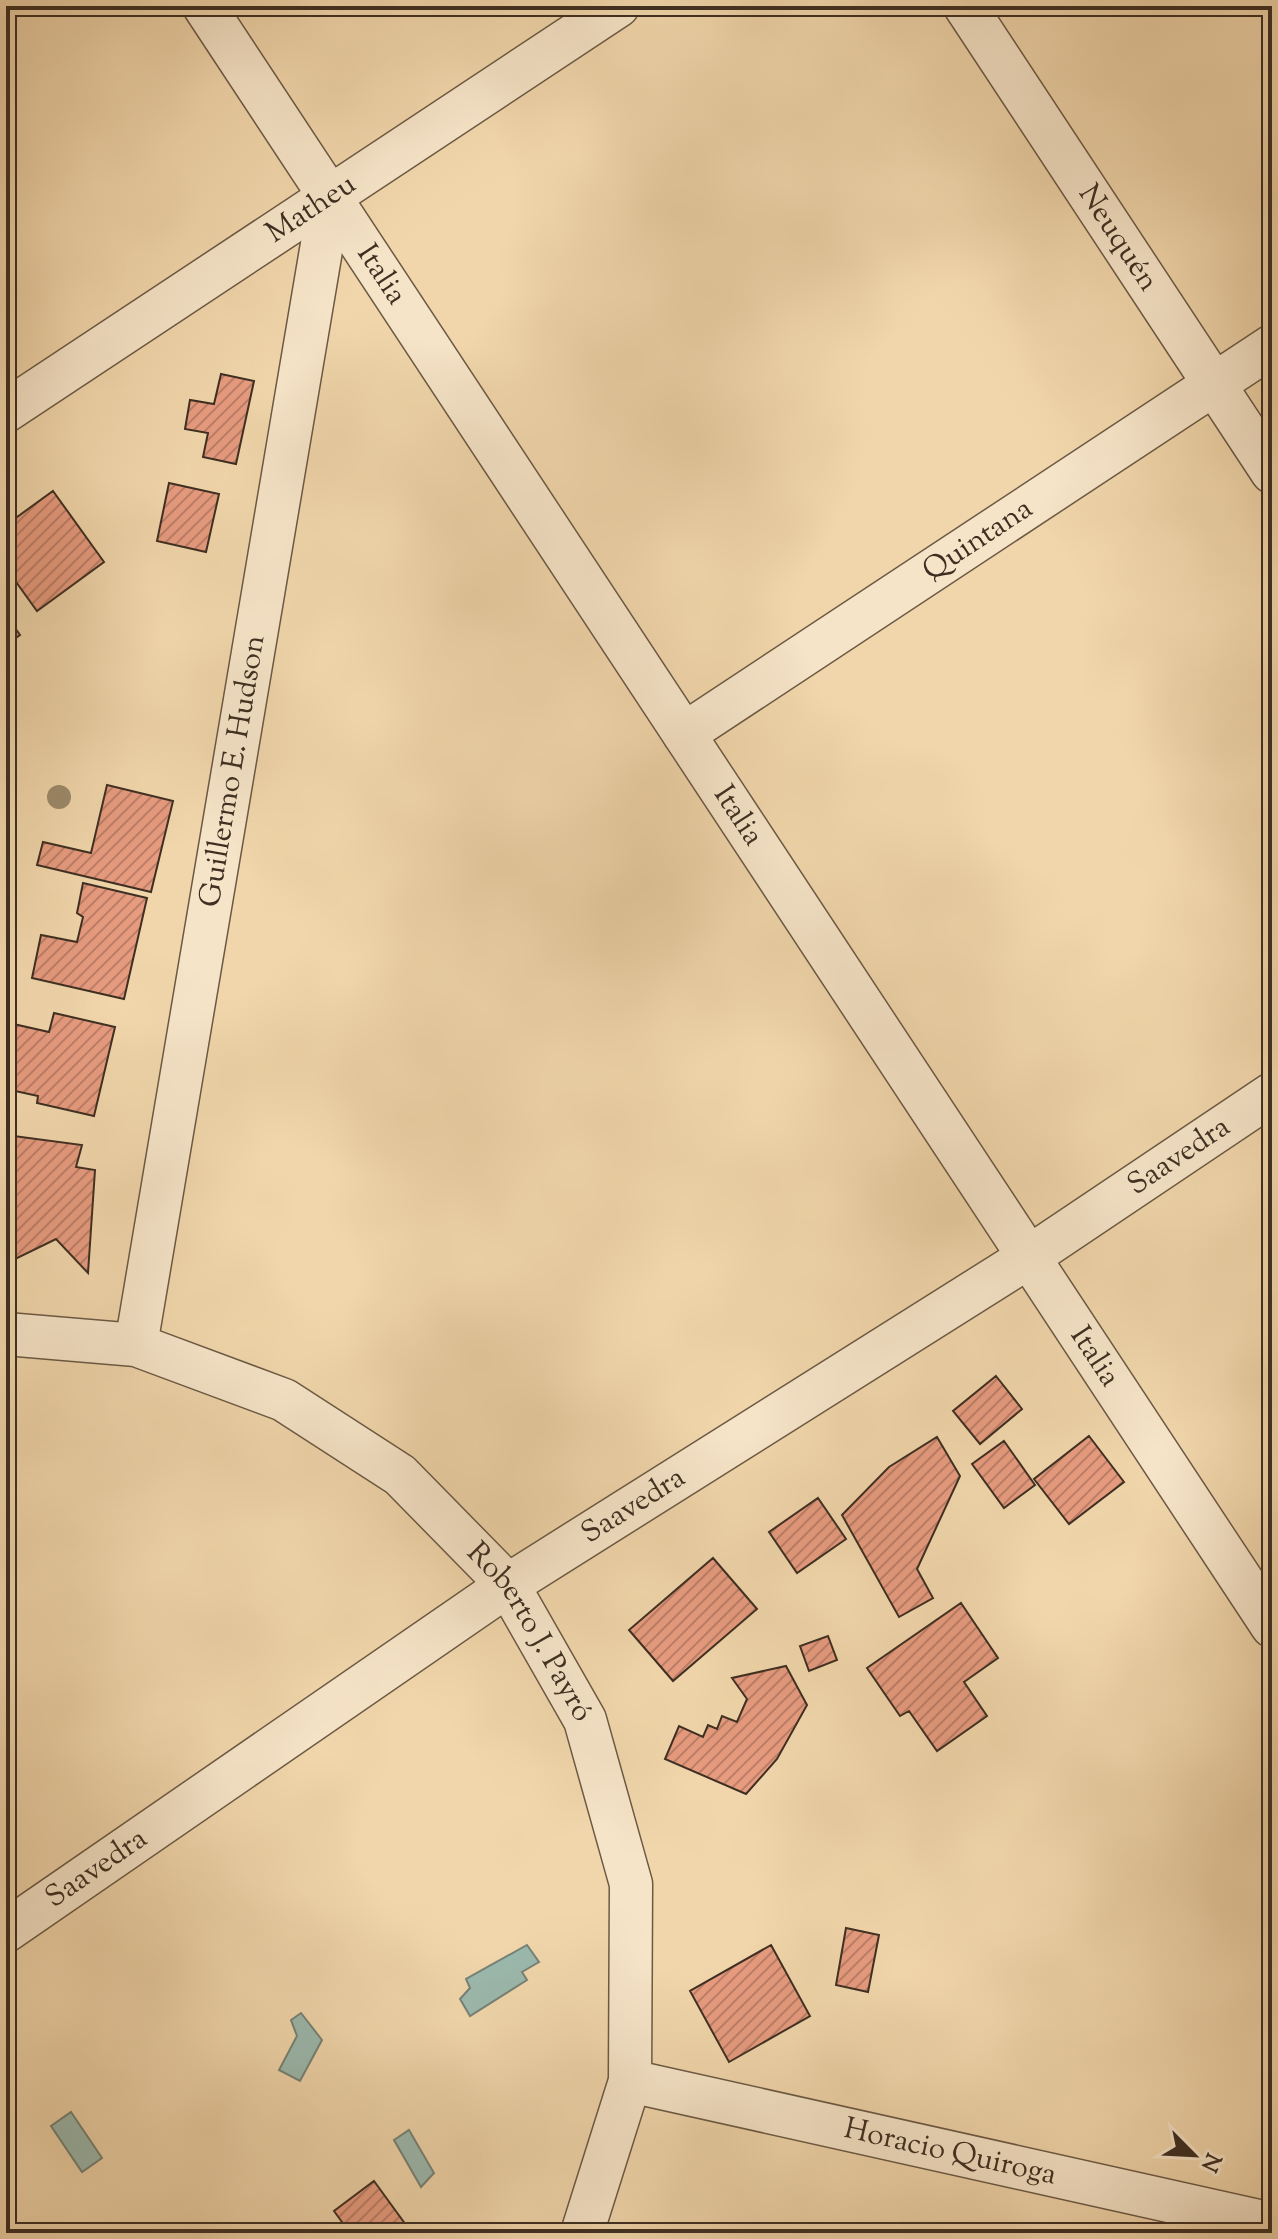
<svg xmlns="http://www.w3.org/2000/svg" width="1278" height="2239" font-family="'Sorts Mill Goudy',serif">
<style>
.water{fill:#9bb9ae;stroke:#768276;stroke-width:2}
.building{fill:url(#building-hatch);stroke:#3e2f22;stroke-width:2}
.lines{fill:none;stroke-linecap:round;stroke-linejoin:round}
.minor-casing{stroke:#6b5944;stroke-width:45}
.minor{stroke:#f6e4c8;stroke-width:42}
.tree{fill:#9c8a6b}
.labels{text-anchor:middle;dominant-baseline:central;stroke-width:6;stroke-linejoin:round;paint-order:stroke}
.street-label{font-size:30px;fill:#3e2f22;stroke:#f6e4c8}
</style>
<defs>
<pattern id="building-hatch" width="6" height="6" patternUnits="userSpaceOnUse" patternTransform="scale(2)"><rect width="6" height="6" fill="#e79b7f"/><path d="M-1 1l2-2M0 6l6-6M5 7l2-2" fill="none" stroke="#bd7f68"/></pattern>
</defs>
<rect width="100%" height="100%" fill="#f1d6ab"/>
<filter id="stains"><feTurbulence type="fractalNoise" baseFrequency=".0025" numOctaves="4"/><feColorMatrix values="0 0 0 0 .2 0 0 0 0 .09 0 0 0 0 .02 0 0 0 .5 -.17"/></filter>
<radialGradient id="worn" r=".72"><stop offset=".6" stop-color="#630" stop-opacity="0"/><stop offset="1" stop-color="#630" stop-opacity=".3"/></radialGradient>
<path class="water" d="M527,1945L539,1962L522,1972L527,1980L470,2016L460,1999L470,1988L466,1979Z
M301,2013L322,2040L300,2081L279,2070L297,2036L291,2020Z
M71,2112L102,2158L82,2172L51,2126Z
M409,2130L434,2173L421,2187L394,2140Z"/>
<path class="building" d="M221,374L254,381L236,464L203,457L208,433L185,429L190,400L214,404Z
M169,483L219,494L206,552L157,541Z
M53,491L104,562L37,611L6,568V525Z
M6,615L20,635L6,645Z
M107,785L173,801L151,892L37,865L43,842L91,853Z
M83,883L147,898L124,999L32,978L41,935L77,942L83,917L77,913Z
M54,1013L115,1027L94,1116L37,1103L38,1096L6,1089V1037L9,1023L49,1032Z
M6,1135L82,1145L76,1167L95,1170L88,1273L56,1239L9,1262L6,1239V1163L13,1149L6,1151Z
M996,1376L1022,1409L980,1444L953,1411Z
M1089,1436L1124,1482L1069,1524L1034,1479Z
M937,1437L960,1476L917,1569L933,1598L899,1617L842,1515L889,1467Z
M1004,1441L1035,1485L1004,1508L972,1464Z
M818,1498L846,1539L797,1573L769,1532Z
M713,1558L757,1609L673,1681L629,1630Z
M961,1603L998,1658L964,1682L987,1716L937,1751L909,1711L900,1716L867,1668Z
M828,1636L837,1660L809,1671L800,1646Z
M786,1666L807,1705L777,1759L746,1794L665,1759L679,1726L703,1737L708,1725L717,1729L722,1716L737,1722L747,1699L732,1678Z
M846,1928L879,1935L868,1992L836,1985Z
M771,1945L810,2016L729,2062L690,1991Z
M374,2181L411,2232L410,2233H350L334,2211Z"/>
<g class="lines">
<g class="minor-casing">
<g id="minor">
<path id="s1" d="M204,6L1272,1626"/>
<path id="s2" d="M965,6L1272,472"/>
<path id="s3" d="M6,411L618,6"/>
<path id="s4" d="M684,734L1272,346"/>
<path id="s5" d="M6,1334L136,1345L284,1400L400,1475L508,1585L585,1720L631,1884L630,2081L582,2233"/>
<path id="s6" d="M136,1345L330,197"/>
<path id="s7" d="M6,1931L508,1585L1029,1257L1272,1094"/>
<path id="s8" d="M630,2081L1272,2224"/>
</g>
</g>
<use href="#minor" class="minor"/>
</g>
<circle class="tree" cx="59" cy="797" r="12"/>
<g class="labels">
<g class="street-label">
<text stroke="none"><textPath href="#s3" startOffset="366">Matheu</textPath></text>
<text stroke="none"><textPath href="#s2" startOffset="278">Neuquén</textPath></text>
<text stroke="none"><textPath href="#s1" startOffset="322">Italia</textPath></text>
<text stroke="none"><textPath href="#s4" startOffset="352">Quintana</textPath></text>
<text stroke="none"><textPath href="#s6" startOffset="582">Guillermo E. Hudson</textPath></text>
<text stroke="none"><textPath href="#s1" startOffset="970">Italia</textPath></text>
<text stroke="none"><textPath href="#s7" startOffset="1406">Saavedra</textPath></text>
<text stroke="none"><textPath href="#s1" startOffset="1618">Italia</textPath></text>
<text stroke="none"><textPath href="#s7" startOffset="758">Saavedra</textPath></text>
<text stroke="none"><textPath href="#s5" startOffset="632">Roberto J. Payró</textPath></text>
<text stroke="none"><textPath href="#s7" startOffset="110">Saavedra</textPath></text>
<text stroke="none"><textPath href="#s8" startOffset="328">Horacio Quiroga</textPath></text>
</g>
</g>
<rect width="1278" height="2239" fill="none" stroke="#f1d6ab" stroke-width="32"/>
<rect x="8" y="8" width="1262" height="2223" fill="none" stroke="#3e2f22" stroke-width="4"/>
<rect x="16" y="16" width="1246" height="2207" fill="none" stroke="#3e2f22" stroke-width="2"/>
<g transform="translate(1194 2155) rotate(114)" stroke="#f6e4c8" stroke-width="6" paint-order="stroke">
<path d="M0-6L14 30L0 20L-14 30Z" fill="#3e2f22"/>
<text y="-12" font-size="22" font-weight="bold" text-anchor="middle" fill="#3e2f22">N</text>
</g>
<rect width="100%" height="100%" filter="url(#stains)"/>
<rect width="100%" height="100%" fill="url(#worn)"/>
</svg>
